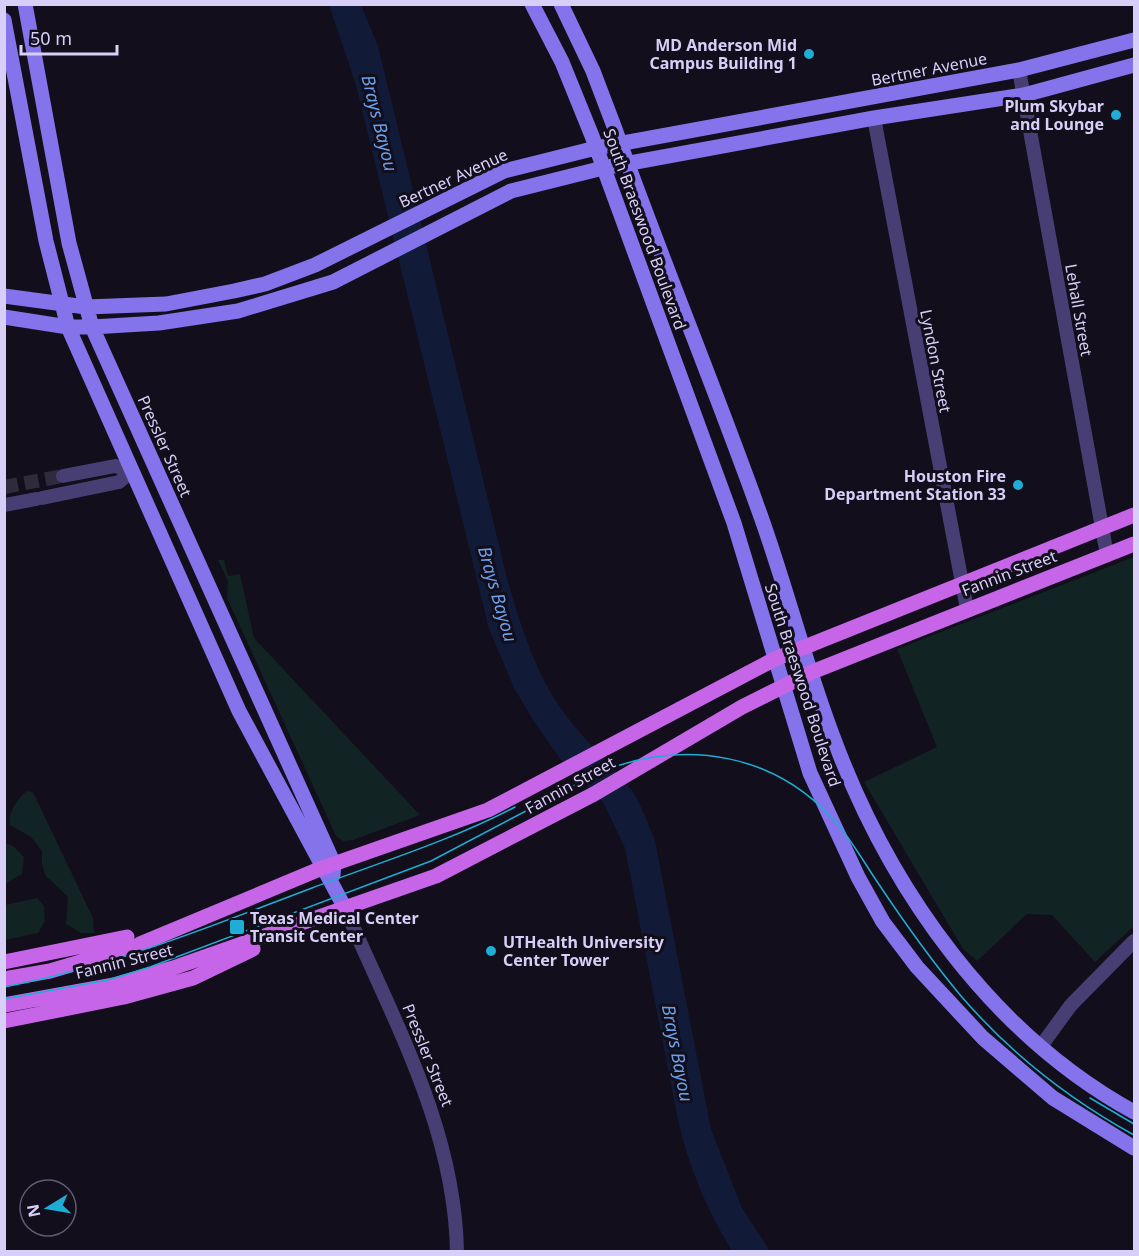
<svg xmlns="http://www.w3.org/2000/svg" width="1139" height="1256" font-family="'Noto Sans',sans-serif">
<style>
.green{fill:#122324}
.water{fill:#111b38}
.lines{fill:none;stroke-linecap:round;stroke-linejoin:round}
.street-tunnel{stroke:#302b3c;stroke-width:14;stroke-dasharray:14 7;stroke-linecap:butt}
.street{stroke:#473f74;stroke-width:14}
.secondary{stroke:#8473eb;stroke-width:15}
.primary{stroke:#c765e9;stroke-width:15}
.tram{stroke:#1eaed5;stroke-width:1.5}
.poi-dot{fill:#1eaed5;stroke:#120e1b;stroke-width:2}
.labels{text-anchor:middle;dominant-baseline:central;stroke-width:6;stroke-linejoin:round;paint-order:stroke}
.poi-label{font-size:16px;font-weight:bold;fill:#d8cff8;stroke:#120e1b;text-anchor:end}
.street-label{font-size:16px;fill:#d8cff8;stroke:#120e1b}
.water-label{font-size:18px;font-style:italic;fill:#6ba1ea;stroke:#120e1b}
</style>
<rect width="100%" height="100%" fill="#120e1b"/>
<path class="green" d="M1134,557V926L1095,962L1052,915L1027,914L977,961L963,949L864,782L937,747L897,649Z
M218,560H224L228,576L240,574L254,638L420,815L353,840L343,841L336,836L227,598L228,581Z
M27,791L33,792L93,918L94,933H81L66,924L68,897L45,875L42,864V851L31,837L10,825C8,811 17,799 27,791Z
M5,843L13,846L24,857L22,874L5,884Z
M37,898L44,906L45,921L38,933L5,940V905Z"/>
<path class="water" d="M329,5H361L378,46L508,582C521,626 535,672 562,710C582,738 607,760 629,787C641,802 647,822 655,841L711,1129L742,1208L770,1251H732C707,1210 689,1168 678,1120L625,848L603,802L559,757L535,723L515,690L489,629L356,85Z"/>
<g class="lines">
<path class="street-tunnel" d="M4,487L63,476"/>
<path class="street" d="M1019,70L1107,555
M874,118L967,609
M63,476L115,466L132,471
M42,498L119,482L132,471
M5,505L36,499
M346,910C393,1020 455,1128 457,1252
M1041,1046L1071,1005L1134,941"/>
<path class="secondary" d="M25,4L69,243L92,327L334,864L333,875
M532,4L562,62L592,136L734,523L810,773L858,877L883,922L917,967L983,1038L1053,1098L1134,1148
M561,4L593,71L615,129C661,258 714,385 760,514C787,589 806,667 835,742C891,891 992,1034 1134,1112
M4,20L46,241L68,327L239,711L346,910
M4,296L86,307L166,304L234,291L265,284L315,265L504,171L596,148L1019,70L1134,40
M4,317L68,327H92L159,323L238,311L333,282L511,191L603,168L874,118L1024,95L1134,65"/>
<path class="primary" d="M140,944L322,868L488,810L775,659L1134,515
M4,962L127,937
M4,979L50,971L131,947
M4,1005L114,985L173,968L436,876L594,794L742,707L812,672L1134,544
M4,1021L124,997L193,978L253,949"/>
<path class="tram" d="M4,987C114,966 209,927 312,888C381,862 450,841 515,807
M4,999L108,980L150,967L431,861L600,772C686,738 778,753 839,826C854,844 865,864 878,883C904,922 931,960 961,996C1010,1053 1069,1099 1134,1135
M1090,1098L1134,1124"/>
</g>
<g class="poi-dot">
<circle cx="809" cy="54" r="6"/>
<circle cx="1116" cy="115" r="6"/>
<circle cx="1018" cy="485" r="6"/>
<rect x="229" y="919" width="16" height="16" rx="3"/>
<circle cx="491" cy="951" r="6"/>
</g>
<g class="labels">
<g class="poi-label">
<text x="797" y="45">MD Anderson Mid<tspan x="797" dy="18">Campus Building 1</tspan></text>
<text x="1104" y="106">Plum Skybar<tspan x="1104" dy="18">and Lounge</tspan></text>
<text x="1006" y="476">Houston Fire<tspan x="1006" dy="18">Department Station 33</tspan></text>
<text x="250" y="918" text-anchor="start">Texas Medical Center<tspan x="250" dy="18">Transit Center</tspan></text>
<text x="503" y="942" text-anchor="start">UTHealth University<tspan x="503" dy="18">Center Tower</tspan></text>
</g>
<g class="street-label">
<text transform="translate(929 69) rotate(-11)">Bertner Avenue</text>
<text transform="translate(453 178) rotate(-25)">Bertner Avenue</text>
<text transform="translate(645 229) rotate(70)">South Braeswood Boulevard</text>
<text transform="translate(1079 310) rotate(80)">Lehall Street</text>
<text transform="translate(936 361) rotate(79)">Lyndon Street</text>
<text transform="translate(165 446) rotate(66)">Pressler Street</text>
<text transform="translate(1009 573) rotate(-21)">Fannin Street</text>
<text transform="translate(803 685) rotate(72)">South Braeswood Boulevard</text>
<text transform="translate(570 785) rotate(-29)">Fannin Street</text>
<text transform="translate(124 961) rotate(-14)">Fannin Street</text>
<text transform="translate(428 1055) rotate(68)">Pressler Street</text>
</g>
<g class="water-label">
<text transform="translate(380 123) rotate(76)">Brays Bayou</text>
<text transform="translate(498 594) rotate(74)">Brays Bayou</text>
<text transform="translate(678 1053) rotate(79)">Brays Bayou</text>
</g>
</g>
<rect width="1139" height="1256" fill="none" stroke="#d8cff8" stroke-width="12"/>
<g transform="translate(48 1208) rotate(259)"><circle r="28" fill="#120e1b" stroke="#615b73" stroke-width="1.5"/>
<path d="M0-4.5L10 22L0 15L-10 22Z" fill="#1eaed5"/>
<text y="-9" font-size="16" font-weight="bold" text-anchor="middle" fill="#d8cff8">N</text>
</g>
<path d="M21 45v9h96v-9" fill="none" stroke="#d8cff8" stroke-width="3"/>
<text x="30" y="45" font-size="18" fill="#d8cff8" stroke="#120e1b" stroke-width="4.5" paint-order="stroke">50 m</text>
</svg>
